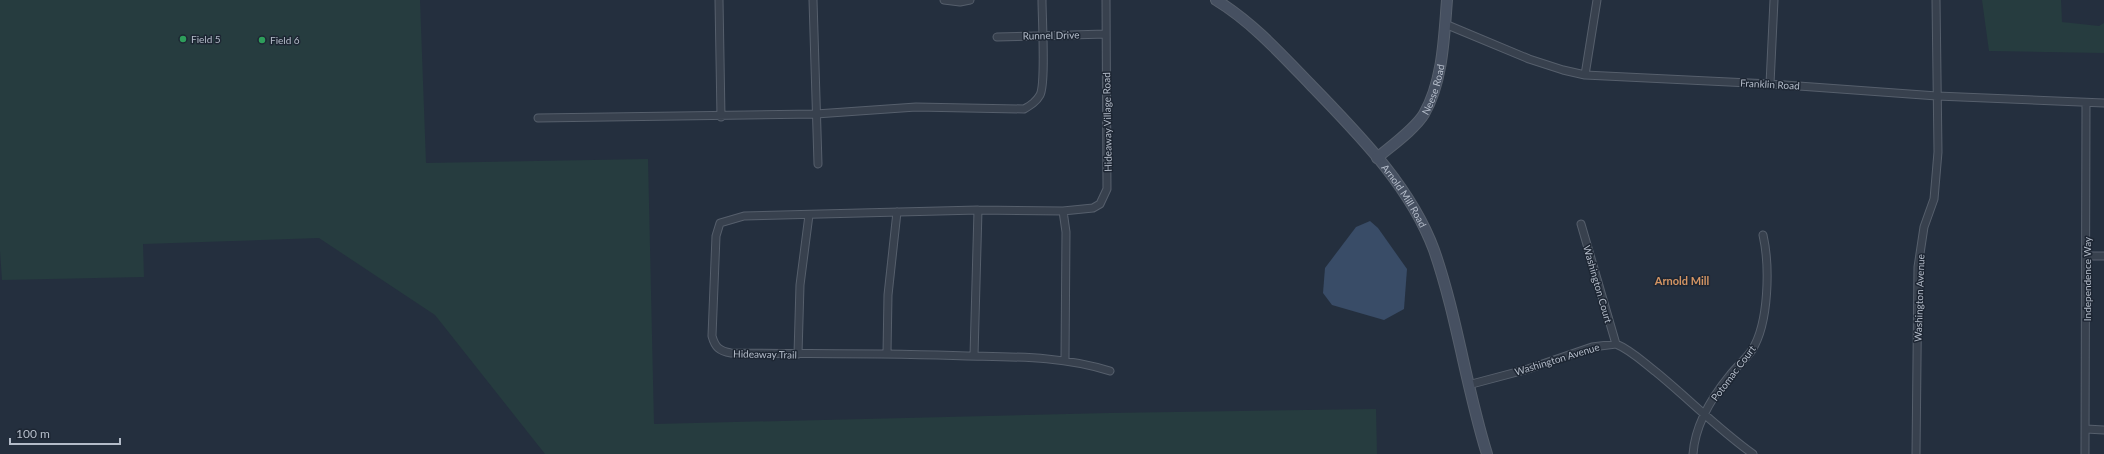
<svg xmlns="http://www.w3.org/2000/svg" width="2104" height="454" font-family="Lato,sans-serif">
<style>
.green{fill:#263c3f}
.water{fill:#394c67}
.lines{fill:none;stroke-linecap:round;stroke-linejoin:round}
.street-casing{stroke:#565f6c;stroke-width:9}
.secondary-casing{stroke:#565f6c;stroke-width:12}
.street{stroke:#38414e;stroke-width:7}
.secondary{stroke:#465061;stroke-width:10}
.leisure-dot{fill:#2e9e5b;stroke:#1d2633;stroke-width:1.5}
.labels{text-anchor:middle;dominant-baseline:central;stroke-width:3;stroke-linejoin:round;paint-order:stroke}
.street-label{font-size:10px;fill:#b4bcc9;stroke:#1d2633}
.poi-label{font-size:10px;fill:#b4bcc9;stroke:#1d2633;text-anchor:start}
.neighbourhood-label{font-size:11px;font-weight:bold;fill:#d59563;stroke:#1d2633}
</style>
<rect width="100%" height="100%" fill="#242f3e"/>
<path class="green" d="M0,0H420L426,163L648,159L654,424L1109,413L1376,409L1377,454H545L435,315L319,238L143,244L144,277L2,280L0,251Z
M1982,0H2061L2062,22L2099,26L2104,23V53L1989,51Z"/>
<path class="water" d="M1370,221L1378,228L1407,269L1404,309L1384,320L1332,305L1323,293L1325,268L1356,227Z"/>
<g class="lines">
<g class="street-casing">
<path id="street" d="M719,0L721,117
M813,0L818,164
M944,0L960,2L970,0
M1106,0L1107,189L1100,204L1093,208L1063,211L978,210L744,216L720,223L716,236L712,336C715,347 719,351 731,353C810,354 888,353 967,356C1017,357 1062,356 1110,371
M1445,24L1529,59L1563,70L1585,75L1770,84L1937,96L2104,103
M997,37L1106,34
M1585,75L1597,0
M1770,84L1774,0
M538,118L816,114L916,107L1024,109C1031,105 1036,102 1040,95C1046,84 1042,17 1042,0
M1063,211L1066,232L1065,359
M1581,224L1616,344
M2087,256H2104
M887,353L888,295L897,212
M798,354L800,285L809,215
M974,356L978,210
M1468,385L1528,369L1592,347L1616,344C1631,350 1643,362 1656,372C1689,399 1718,429 1753,454
M2086,429L2104,430
M1693,454C1695,425 1712,397 1730,375C1737,366 1746,359 1752,350C1769,323 1770,266 1763,235
M1916,454L1918,267L1924,227L1934,199L1938,152L1936,0
M2085,454L2086,103"/>
</g>
<g class="secondary-casing">
<g id="secondary">
<path id="s1" d="M1216,0C1252,22 1281,54 1310,84C1357,133 1410,185 1434,250C1457,316 1466,387 1487,454"/>
<path id="s2" d="M1377,158C1391,146 1415,129 1424,114C1443,81 1444,37 1447,0"/>
</g>
</g>
<use href="#street" class="street"/>
<use href="#secondary" class="secondary"/>
</g>
<g class="leisure-dot">
<circle cx="183" cy="39" r="4"/>
<circle cx="262" cy="40" r="4"/>
</g>
<g class="labels">
<g class="street-label">
<text transform="translate(1051 35) rotate(-1)">Runnel Drive</text>
<text transform="translate(1770 84) rotate(3)">Franklin Road</text>
<text stroke="none"><textPath href="#s2" startOffset="91">Neese Road</textPath></text>
<text transform="translate(1107 122) rotate(-91)">Hideaway Village Road</text>
<text stroke="none"><textPath href="#s1" startOffset="273">Arnold Mill Road</textPath></text>
<text transform="translate(2087 279) rotate(-90)">Independence Way</text>
<text transform="translate(1598 284) rotate(74)">Washington Court</text>
<text transform="translate(1919 298) rotate(-88)">Washington Avenue</text>
<text transform="translate(765 354) rotate(1)">Hideaway Trail</text>
<text transform="translate(1557 359) rotate(-17)">Washington Avenue</text>
<text transform="translate(1733 373) rotate(-53)">Potomac Court</text>
</g>
<g class="poi-label">
<text x="191" y="39">Field 5</text>
<text x="270" y="40">Field 6</text>
</g>
<g class="neighbourhood-label">
<text x="1682" y="280">Arnold Mill</text>
</g>
</g>
<path d="M10 438v6h110v-6" fill="none" stroke="#b4bcc9" stroke-width="2"/>
<text x="16" y="438" font-size="12" fill="#b4bcc9" stroke="#1d2633" stroke-width="3" paint-order="stroke">100 m</text>
</svg>
